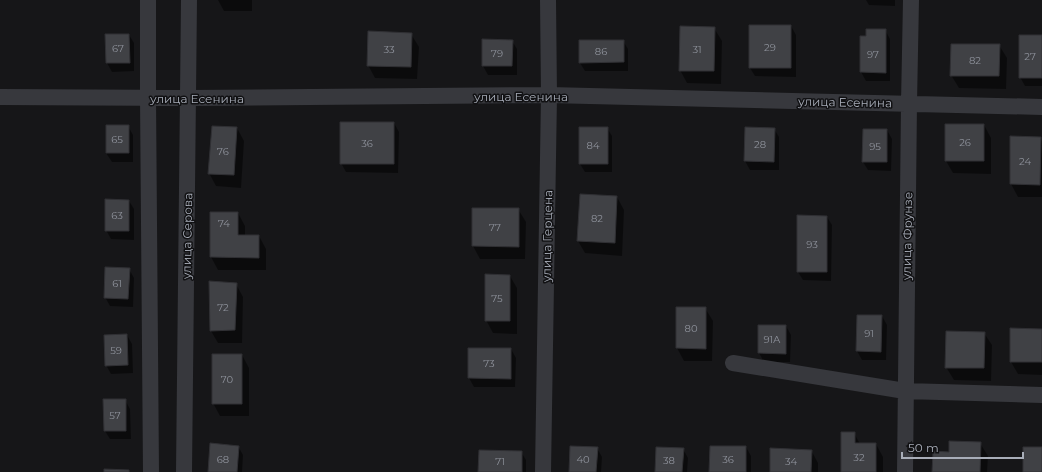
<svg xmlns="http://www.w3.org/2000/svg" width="1042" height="472" font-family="Montserrat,sans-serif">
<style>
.shadow{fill:#0007}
.building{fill:#404145;stroke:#303034}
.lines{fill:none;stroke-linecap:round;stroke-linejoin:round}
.minor{stroke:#37383d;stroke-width:16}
.labels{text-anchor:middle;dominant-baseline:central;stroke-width:3;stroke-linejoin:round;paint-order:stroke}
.number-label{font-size:10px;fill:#8e929b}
.street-label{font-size:12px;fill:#a8adb8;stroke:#111113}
</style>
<rect width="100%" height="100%" fill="#161618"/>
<path class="shadow" d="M218,0H252V11H224Z
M866,0H895V6L869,5Z
M791,26L796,35V77L755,76L750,68Z
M714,28L722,41L721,84L687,83L680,70Z
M885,30L890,39V81H866L861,72V37H867Z
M411,34L419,47L417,79L375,78L368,65Z
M107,35H129L134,43V71L112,72L107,63Z
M1042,36V86H1025L1020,77Z
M512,41L517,49V75H488L483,66Z
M623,41L628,49V71H585L580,63Z
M999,45L1007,58L1006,89L959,88L951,75Z
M394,123L399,132L398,173L346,172L341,163Z
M984,125L991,138V174L953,173L946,161Z
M128,126L133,135V162H112L106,153Z
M237,128L244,141L241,188L216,186L209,173Z
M607,128L612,136V172H585L580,164Z
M774,129L779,137V170H750L745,161Z
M887,130L892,139L891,171L868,170L863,162Z
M1011,137L1040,138L1042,141V197H1018L1011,184Z
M617,197L624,210L622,256L585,253L578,241Z
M129,201L134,209V240L111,239L106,230Z
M473,209H518L526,222L525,259H480L473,246Z
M238,213L245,226V236H259L266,249V270H218L211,257Z
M827,217L832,225L831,281L803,280L798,272Z
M129,269L134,278L133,307L110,306L105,297Z
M510,276L517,288V334L493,333L486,320Z
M236,284L243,297L242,343H218L211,331Z
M677,308H705L713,321L712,361H684L677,348Z
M858,316H882L887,325L886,360H862L857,351Z
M759,326H786L791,335L790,362H764L759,353Z
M1042,330V375L1018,374L1011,362Z
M984,333L992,345L991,381L954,380L946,367Z
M127,335L132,344L133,373L111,374L106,365Z
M469,349H511L516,358L515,387H474L469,378Z
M242,355L249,368V416H220L213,403Z
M125,400L130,409L131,439H110L105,431Z
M854,433L860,444H876L883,457V472H842Z
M980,443L988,456L987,472H933L950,453Z
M238,446L243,455L242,472H209Z
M746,447L751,456V472H710Z
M597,448L602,457L601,472H570Z
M683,449L688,458L687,472H656Z
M811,450L818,463V472H771Z
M521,452L526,460V472H479Z"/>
<path class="building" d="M749,25H791V68H749Z
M680,26L715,27L714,71H679Z
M866,29H886V73L860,72V36H866Z
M368,31L412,33L411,67L367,66Z
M105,34H129L130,63H106Z
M1019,35H1042V78H1019Z
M482,39L513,40L512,66H482Z
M579,40H624V62L579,63Z
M951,44H1000L999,76H950Z
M340,122H394V164H340Z
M945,124H984V161H945Z
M106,125H129V153H106Z
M212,126L237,127L234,175L208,174Z
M579,127H608V164H579Z
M745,127L775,128L774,162L744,161Z
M863,129H887V162H862Z
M1010,136L1041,137L1040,185L1010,184Z
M580,194L617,196L615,243L577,241Z
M105,199L129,200V231H105Z
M472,208H519V247L472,246Z
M210,212H238V235H259V258L210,257Z
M797,215L827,216V272H797Z
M105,267L130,268L128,299L104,298Z
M485,274L510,275V321H485Z
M209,281L237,283L235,330L210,331Z
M676,307H706V349L676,348Z
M857,315H882L881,352L856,351Z
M758,325H786V354L758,353Z
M1010,328L1042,329V362H1010Z
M946,331L985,332L984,368H945Z
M127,334L128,365L105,366L104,335Z
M468,348H511V379L468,378Z
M212,354H242V404H212Z
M103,399H126V431H104Z
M841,432H855V443H876V472H841Z
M949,441L981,442L980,472H932L933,451L949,452Z
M210,443L239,446L237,472H208Z
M570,446L598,447L596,472H569Z
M710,446H746V472H709Z
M656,447L684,448L682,472H655Z
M1023,447H1042V472H1023Z
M770,448L812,450L811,472H770Z
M479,450L522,451V472H478Z
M104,469L129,470V472H104Z"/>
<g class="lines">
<path class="minor" d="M148,0V98L151,472
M0,97L188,98L549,95L1042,107
M733,363L905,391L1042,395
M184,472L189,0
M543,472L549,95L548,0
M905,472L909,103L911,0"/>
</g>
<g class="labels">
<g class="number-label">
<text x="770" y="47">29</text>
<text x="118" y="48">67</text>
<text x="389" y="49">33</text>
<text x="697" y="49">31</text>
<text x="601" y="51">86</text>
<text x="497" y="53">79</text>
<text x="873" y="54">97</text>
<text x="1030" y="56">27</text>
<text x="975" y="60">82</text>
<text x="117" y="139">65</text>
<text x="965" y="142">26</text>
<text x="367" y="143">36</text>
<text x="760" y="144">28</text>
<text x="593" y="145">84</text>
<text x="875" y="146">95</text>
<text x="223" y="151">76</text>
<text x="1025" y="161">24</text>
<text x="117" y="215">63</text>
<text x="597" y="218">82</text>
<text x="224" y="223">74</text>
<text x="495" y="227">77</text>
<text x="812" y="244">93</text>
<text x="117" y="283">61</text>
<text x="497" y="298">75</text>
<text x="223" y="307">72</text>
<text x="691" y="328">80</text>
<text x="869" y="333">91</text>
<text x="772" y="339">91А</text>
<text x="116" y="350">59</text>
<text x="489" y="363">73</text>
<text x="227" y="379">70</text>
<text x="115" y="415">57</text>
<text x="859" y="457">32</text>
<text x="223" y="459">68</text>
<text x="583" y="459">40</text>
<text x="728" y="459">36</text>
<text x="669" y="460">38</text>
<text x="500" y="461">71</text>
<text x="791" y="461">34</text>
</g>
<g class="street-label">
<text x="521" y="96">улица Есенина</text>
<text x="197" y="98">улица Есенина</text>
<text transform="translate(845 102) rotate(1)">улица Есенина</text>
<text transform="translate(187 236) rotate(-89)">улица Серова</text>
<text transform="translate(547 236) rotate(-89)">улица Герцена</text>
<text transform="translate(907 236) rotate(-89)">улица Фрунзе</text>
</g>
</g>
<path d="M902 452v6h121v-6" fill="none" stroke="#a8adb8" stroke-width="2"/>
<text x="908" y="452" font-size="12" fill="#a8adb8" stroke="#111113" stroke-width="3" paint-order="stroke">50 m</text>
</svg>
